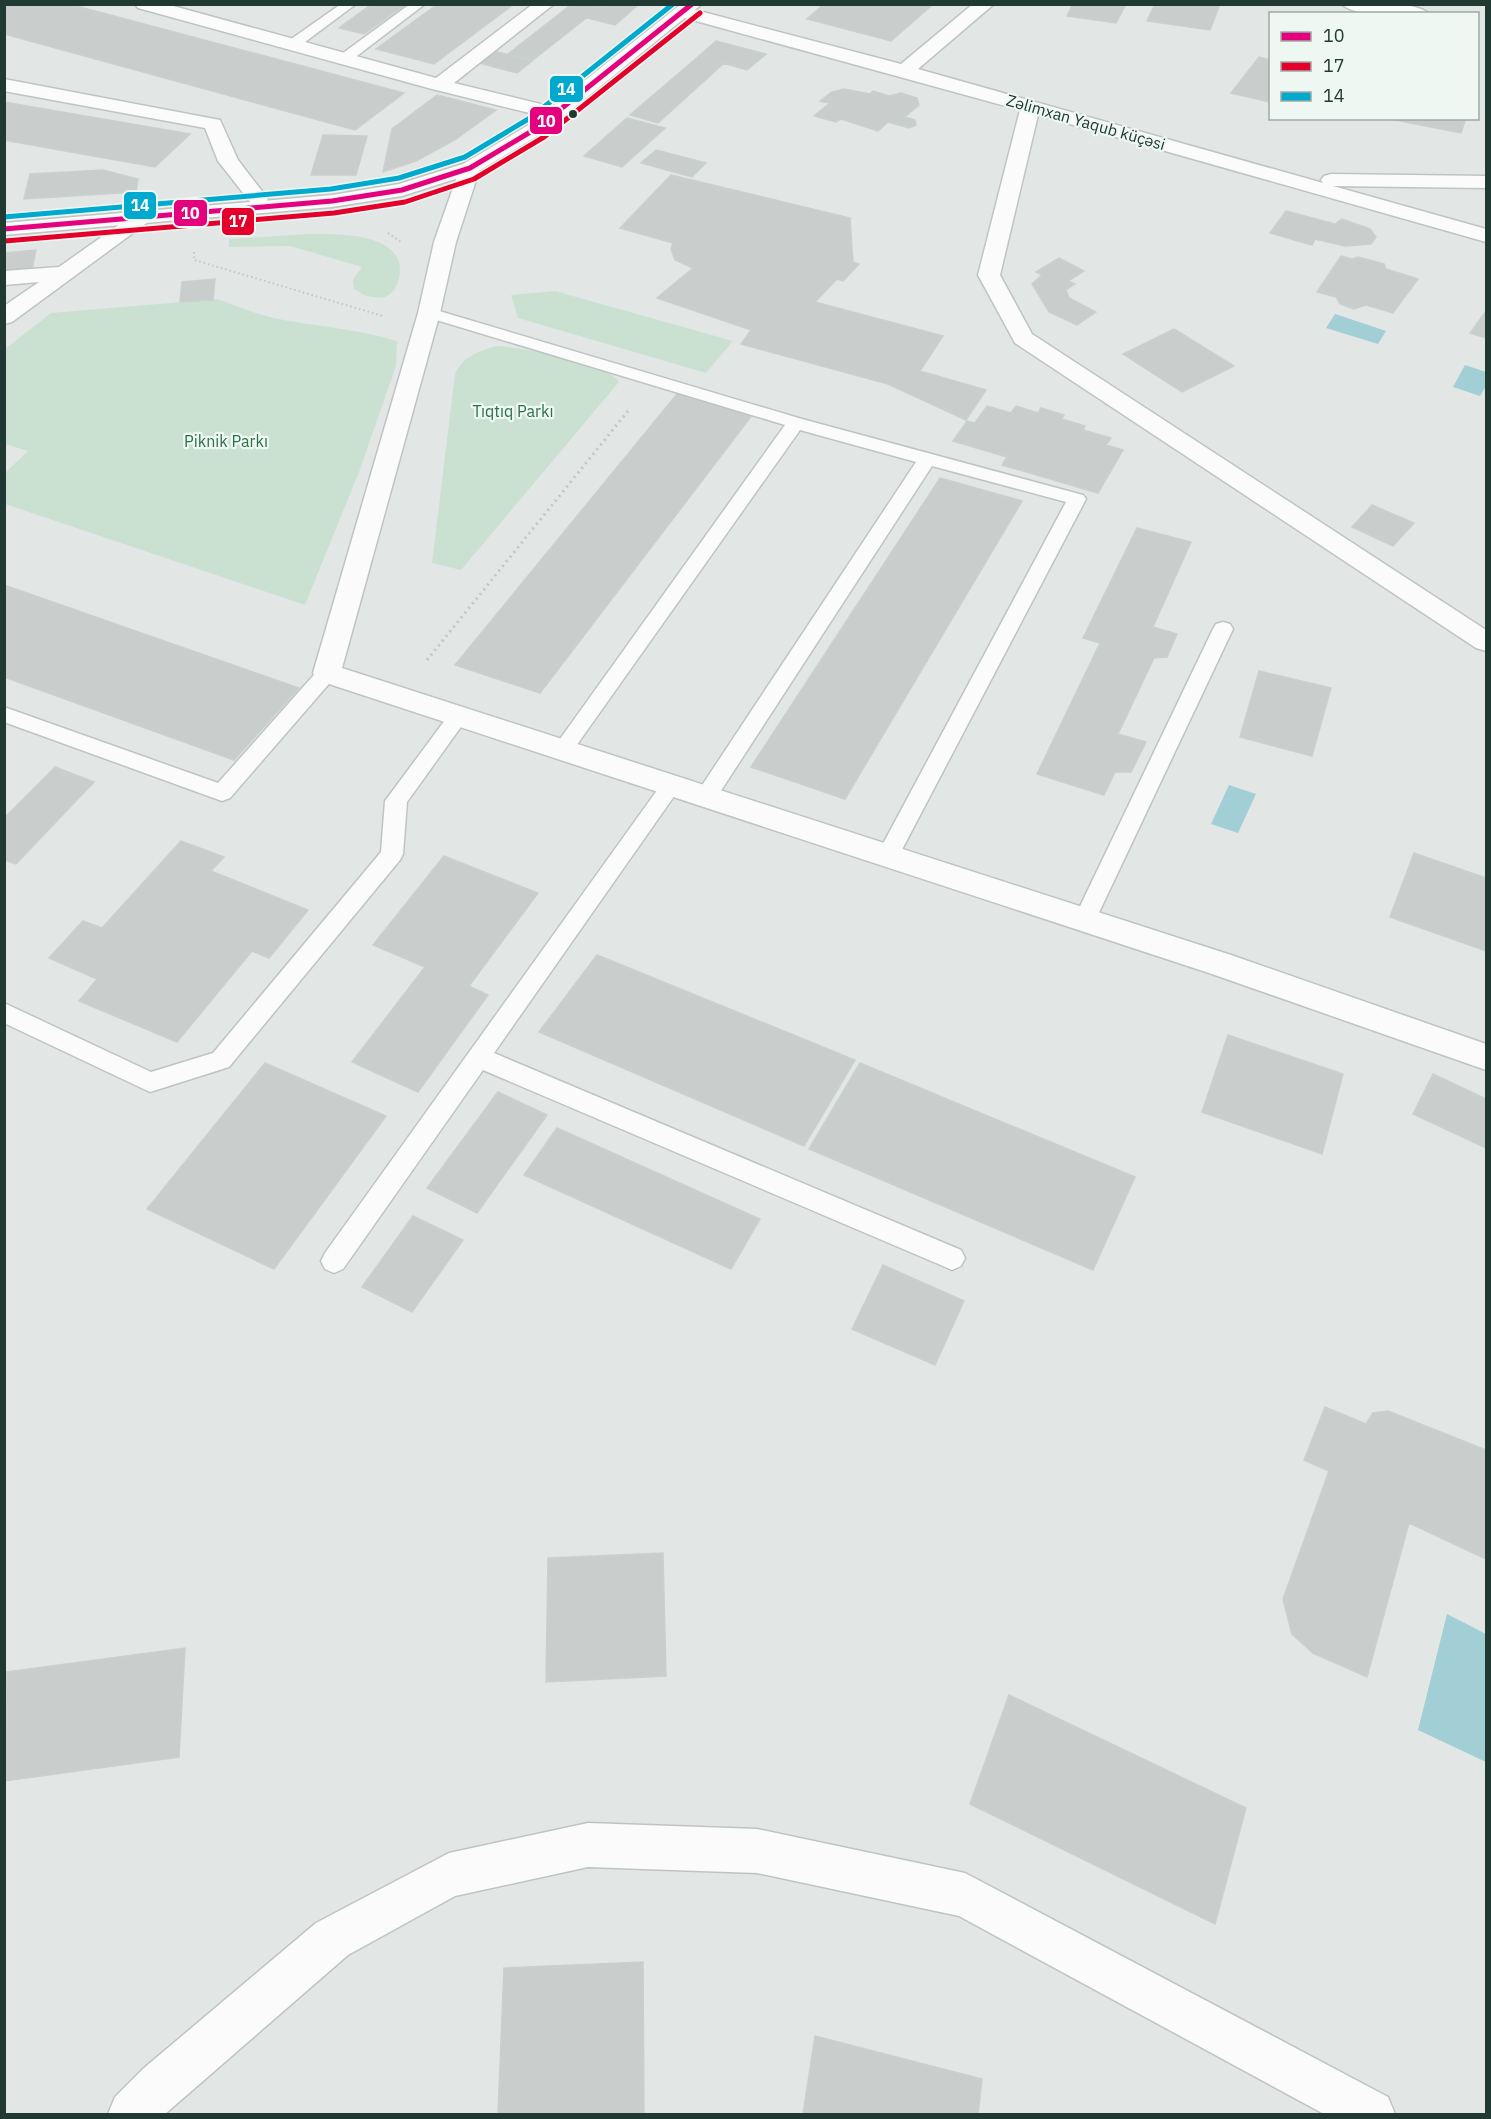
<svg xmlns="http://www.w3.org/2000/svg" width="1491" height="2119" font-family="'IBM Plex Sans',sans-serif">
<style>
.green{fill:#cae1d2}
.water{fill:#a2ced6}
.building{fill:#c9cecc;stroke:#cad0ce;stroke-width:1.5}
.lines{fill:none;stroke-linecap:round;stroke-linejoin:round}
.service-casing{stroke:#bfc4c2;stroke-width:3}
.minor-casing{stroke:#bfc4c2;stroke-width:3}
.tertiary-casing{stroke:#bfc4c2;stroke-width:3}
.path-far1{stroke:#bfc8c6;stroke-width:2;stroke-dasharray:1.5 3;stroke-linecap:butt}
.path{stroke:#bfc8c6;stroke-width:3;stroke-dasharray:2 4;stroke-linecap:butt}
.service{fill:#fbfbfb;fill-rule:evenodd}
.minor{fill:#fbfbfb;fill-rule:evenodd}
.tertiary{fill:#fbfbfb;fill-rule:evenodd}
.bus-1-casing{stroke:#eff7f3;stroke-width:8}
.bus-2-casing{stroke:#eff7f3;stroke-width:8}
.bus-3-casing{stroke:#eff7f3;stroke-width:8}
.bus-1{stroke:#e5007d;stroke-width:5}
.bus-2{stroke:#e4002b;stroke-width:5}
.bus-3{stroke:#00a9ce;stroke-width:5}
.bus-dot{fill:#203a33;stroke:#eff7f3;stroke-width:2}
.labels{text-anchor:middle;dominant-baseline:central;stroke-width:4.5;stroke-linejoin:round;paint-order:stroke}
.far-street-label{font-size:16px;fill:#203a33;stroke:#eff7f3}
.far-park-label{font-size:16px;fill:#2a7146;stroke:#eff7f3}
.line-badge{stroke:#eff7f3;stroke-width:2}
.badge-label{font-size:16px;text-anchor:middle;font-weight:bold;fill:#fff}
</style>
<rect width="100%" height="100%" fill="#e2e7e5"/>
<path class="green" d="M307,234C335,234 409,231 399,278C397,288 392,295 382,298L366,296L354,289L353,279L362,267L290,246L229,247V239Z
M555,291L733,341L706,373L518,318L511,295Z
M218,299C241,308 264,317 289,321C325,327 362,330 397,341L396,366L359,472L305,605L5,504V473L28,451L5,444V349L51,313Z
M496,346C517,346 611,365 619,382L461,570L432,563L455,374C462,357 479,351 496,346Z"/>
<path class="water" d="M1335,314L1386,331L1378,344L1326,328Z
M1465,365L1486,372V386L1480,396L1453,387Z
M1229,785L1256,794L1238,833L1211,824Z
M1447,1614L1486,1634V1762L1418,1730Z"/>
<path class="building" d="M4,4H69L404,93L355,130L4,34Z
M372,4H406L364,34L339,28Z
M438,4H514L434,64L376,49Z
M572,4H604L533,60L508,54Z
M604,4H639L615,25L587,18Z
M824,4H925L931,6L891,41L807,19Z
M1073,4H1126L1116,23L1067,16Z
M1155,4H1220L1210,30L1147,21Z
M716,41L766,54L747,70L699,56Z
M494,51L532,61L517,73L479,63Z
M699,56L724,63L658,123L630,115Z
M1259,57L1270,60V102L1231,93Z
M844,89L870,94L873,91L889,96L901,93L917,98L919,105L905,117L915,120L916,125L909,128L888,122L878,131L841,119L836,122L814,116L830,103L820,101L832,92Z
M437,95L496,110L456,139L416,161L383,172L392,129Z
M4,102L190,134L155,167L4,140Z
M627,118L665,128L622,167L584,156Z
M1385,118H1466L1461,133Z
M323,135L367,136L356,175H311Z
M656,150L706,163L692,177L641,163Z
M103,170L138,179L136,192L24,199L30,174Z
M671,175L850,218L853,262L859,264L843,281L837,279L815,302L943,336L920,371L986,390L966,420L888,384L741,344L751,330L657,298L693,268L675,260L671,249L673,243L620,228Z
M1286,211L1335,224L1342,219L1370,229L1376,237L1371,244L1345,246L1315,239L1312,245L1270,233Z
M36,250L32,270L4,272V253Z
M1341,256L1352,259L1358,257L1384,264L1386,269L1418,279L1393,313L1366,305L1354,309L1340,304L1336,297L1317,292Z
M1059,258L1084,271L1068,281L1075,284L1066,290L1069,298L1096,312L1077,325L1049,312L1032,284L1042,275L1036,272Z
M215,279L213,300L180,302L182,282Z
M1486,311V338L1470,333Z
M1174,329L1234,366L1182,392L1123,354Z
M677,394L753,414L540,693L455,665Z
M987,406L1011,413L1016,406L1038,413L1041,408L1064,415L1062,419L1085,426L1083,430L1111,438L1106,445L1123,450L1098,493L1002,465L1007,457L953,441L967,421L975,423Z
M940,478L1022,501L845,799L751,767Z
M1372,505L1414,523L1393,546L1352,527Z
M1137,528L1191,542L1153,627L1177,634L1167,657L1154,658L1118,734L1146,742L1131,772H1115L1104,795L1037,774L1100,643L1083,638Z
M4,585L299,688L234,760L4,677Z
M1259,671L1331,688L1312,756L1240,737Z
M55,767L94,782L16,864L4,860V818Z
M181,841L224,857L211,871L308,910L269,958L252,951L177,1042L79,1001L97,979L49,958L83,921L102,928Z
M1414,853L1486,878V951L1390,917Z
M444,856L538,893L469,986L488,995L418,1092L352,1062L425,967L373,945Z
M597,955L855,1060L804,1146L539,1032Z
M1228,1035L1343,1074L1322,1154L1202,1112Z
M265,1063L386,1116L274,1269L147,1209Z
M860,1063L1135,1177L1093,1270L809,1149Z
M1433,1074L1486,1099V1148L1413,1114Z
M498,1092L547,1115L477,1213L427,1188Z
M557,1128L760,1219L731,1269L524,1175Z
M413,1216L463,1240L412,1312L362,1287Z
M883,1265L964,1301L935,1365L852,1329Z
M1325,1407L1366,1424L1373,1413L1388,1411L1486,1450V1559L1409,1523L1367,1677L1313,1653L1292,1634L1283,1599L1329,1471L1304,1460Z
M663,1553L666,1676L546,1682L548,1558Z
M185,1648L179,1757L4,1781L7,1672Z
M1009,1695L1246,1808L1215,1924L970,1804Z
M643,1962L644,2114H498L504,1968Z
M815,2036L982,2079L978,2114H803Z"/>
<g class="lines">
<g class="service-casing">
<path id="service" d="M341,4H356L297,48H287V42Z
M410,4H425L349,62H339V56Z
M429,308L802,419L1083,495L1086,499L896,861L888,863L880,861L877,855L1066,502L932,466L713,803L705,806L697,803L694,798L697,793L916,462L800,430L569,756L562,758L555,756L552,751L555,746L785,425L423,316L421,313L423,310Z
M1223,622L1230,624L1233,629L1095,921L1092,927L1084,930L1076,927L1073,921L1213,629L1216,624Z
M327,666L334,668L337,673L334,678L230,798L222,801L4,722V707L218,783L320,668Z
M458,710L465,712L468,717L407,802L403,854L400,860L229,1067L150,1092L4,1023V1003L151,1072L213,1053L381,852L385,801L451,712Z
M670,779L677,782L681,787L677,792L494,1053L961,1250L965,1258L961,1266L952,1270L943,1266L483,1070L343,1269L334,1273L325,1269L321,1261L325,1253L663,782Z"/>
</g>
<g class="minor-casing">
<path id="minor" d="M135,4H166L436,78L533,4H554L454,83L561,109L564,113L554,119L432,89L138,8Z
M973,4H994L918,69L1323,183L1321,180L1324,176L1331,174L1486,176V188L1333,186L1486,229V242L1038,115L1000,275L1032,334L1486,630V651L1476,648L1015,343L978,275L1020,110L678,16L675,12L684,7L901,64Z
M1342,4C1361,4 1417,0 1429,14C1410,14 1354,18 1342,4Z
M4,79L220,120L238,160L268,199L265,203H251L218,161L205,128L4,91Z
M470,162L477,164L480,168L456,242L440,313L342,668L1231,955L1486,1044V1070L1209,973L317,680L313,673L418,313L434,242L460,168L463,164Z
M141,212L148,214L152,218L148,222L12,322L4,324V306L39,282L4,285V271L59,267L134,214Z
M588,1823L757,1829L965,1873L1388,2097L1395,2114H1324L959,1916L757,1873L588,1867L455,1896L348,1955L165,2114H108L115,2097L144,2068L316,1923L449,1853Z"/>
</g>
<g class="tertiary-casing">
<path id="tertiary" d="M681,4H702L544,132L477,172L402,196L332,207L4,235V223L332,195L399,184L463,164L530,124Z"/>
</g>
<path class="path-far1" d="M388,233L401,242
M194,252V260L383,316"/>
<path class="path" d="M427,660L628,411"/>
<use href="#service" class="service"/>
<use href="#minor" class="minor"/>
<use href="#tertiary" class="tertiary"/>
<g class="bus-1-casing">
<path id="bus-1" d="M4,229L332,201L402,190L470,168L537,128L692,4"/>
</g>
<g class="bus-2-casing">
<path id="bus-2" d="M5,241L334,213L405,202L474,179L544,137L700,13"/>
</g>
<g class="bus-3-casing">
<path id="bus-3" d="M4,217L331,189L399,178L465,157L530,118L673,4"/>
</g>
<use href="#bus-1" class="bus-1"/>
<use href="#bus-2" class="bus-2"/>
<use href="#bus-3" class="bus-3"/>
</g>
<circle class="bus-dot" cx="573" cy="114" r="5"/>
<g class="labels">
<g class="far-street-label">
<text transform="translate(1086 122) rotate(16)">Zəlimxan Yaqub küçəsi</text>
</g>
<g class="far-park-label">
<text x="513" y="411">Tıqtıq Parkı</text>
<text x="226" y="441">Piknik Parkı</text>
</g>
</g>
<g class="line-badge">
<rect x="549" y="75" width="35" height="28" rx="6" fill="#00a9ce"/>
<rect x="529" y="106" width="34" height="29" rx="6" fill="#e5007d"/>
<rect x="123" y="191" width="34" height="29" rx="6" fill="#00a9ce"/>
<rect x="173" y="199" width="35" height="28" rx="6" fill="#e5007d"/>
<rect x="221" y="207" width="34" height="29" rx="6" fill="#e4002b"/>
</g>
<g class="badge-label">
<text x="566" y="95">14</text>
<text x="546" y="127">10</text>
<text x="140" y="211">14</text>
<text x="190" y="219">10</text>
<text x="238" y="227">17</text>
</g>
<rect width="1491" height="2119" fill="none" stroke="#203a33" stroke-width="12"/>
<rect x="1269" y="12" width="210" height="108" fill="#eff7f3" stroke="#9caba6" stroke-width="1.5"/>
<rect x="1281" y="32" width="30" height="9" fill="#e5007d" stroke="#9caba6" stroke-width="1.5"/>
<text x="1323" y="42" font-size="18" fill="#203a33">10</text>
<rect x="1281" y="62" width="30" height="9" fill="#e4002b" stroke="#9caba6" stroke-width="1.5"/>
<text x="1323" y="72" font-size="18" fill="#203a33">17</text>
<rect x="1281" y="92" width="30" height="9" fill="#00a9ce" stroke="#9caba6" stroke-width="1.5"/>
<text x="1323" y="102" font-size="18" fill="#203a33">14</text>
</svg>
